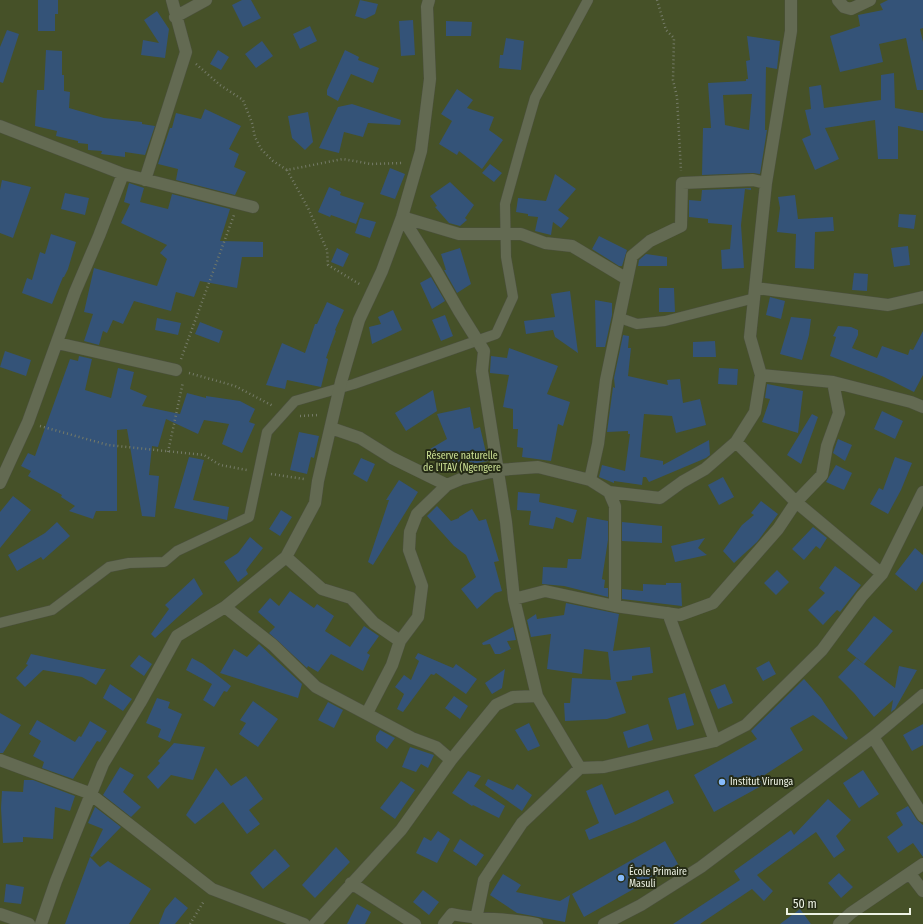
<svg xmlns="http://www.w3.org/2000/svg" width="923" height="924" font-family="'Fira Sans Condensed',sans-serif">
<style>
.green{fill:#465128}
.building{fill:#345378;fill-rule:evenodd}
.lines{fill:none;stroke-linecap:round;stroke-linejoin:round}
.service-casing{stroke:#4b503d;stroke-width:11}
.minor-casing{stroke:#4b503d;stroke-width:13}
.path{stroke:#757b68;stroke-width:2.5;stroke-dasharray:1 3;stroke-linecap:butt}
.service{stroke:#636a52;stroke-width:10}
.minor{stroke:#636a52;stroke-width:12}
.poi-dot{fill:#87bbfb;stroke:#252b16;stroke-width:1.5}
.labels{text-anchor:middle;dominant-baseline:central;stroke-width:4;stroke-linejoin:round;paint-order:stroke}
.park-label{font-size:10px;fill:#cde295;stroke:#252b16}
.poi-label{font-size:10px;fill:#eef3e5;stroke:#252b16;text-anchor:start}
</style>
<rect width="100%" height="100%" fill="#2f3520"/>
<path class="green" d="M0,0H923V924H0Z"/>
<path class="building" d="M38,0H58V14H55V31H38Z
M242,0H251L261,18L243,27L232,5Z
M360,0L378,4L375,14L365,19L355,16Z
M888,0H923V28L920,29L923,42V90H917L906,38L879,44L883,62L840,72L830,36L860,26L858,15L883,10L880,4Z
M157,11L169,29L165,58L141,55L143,40L159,43L144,20Z
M413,20L415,55L401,56L399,21Z
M446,21L472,22L471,36H446Z
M310,26L317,41L300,49L293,34Z
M7,30L19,34L3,83L0,82V47Z
M747,36L780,41L777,69L766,67L765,130H767L760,174L753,173L702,175L703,128H711L708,83L746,81V79H748L746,61L750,60ZM752,94L749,130L725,125L723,95Z
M506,38L524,41L521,70L499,68L500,55H503Z
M262,41L273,56L256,68L245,54Z
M46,50L62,51V75H64V91L70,92L69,108L104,118L142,122V124L155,126L145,155L125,152V157L101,154L102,151L88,150V144L78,143V141L56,136L57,131L35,126L37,90H44Z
M218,50L229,57L221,70L210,64Z
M345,50L359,57L358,60L379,68L373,83L351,74L338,101L327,95V90Z
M894,73L895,108L923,113V131L898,126V159H878L875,120L825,128L839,159L815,170L802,139L811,135L805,110L811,109L809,87L821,85L824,108L881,100V75Z
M457,89L473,100L467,108L494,117L489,130L503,140L482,169L459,151L457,155L439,144L452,121L441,114Z
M352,104L401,120L400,125L368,123L363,137L344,132L339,153L319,148L338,107Z
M205,109L241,126L229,149L239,154L234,167L246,172L235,195L176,180L178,169L158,164L170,128H172L176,113L201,119Z
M308,112L313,142L305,150L292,138L288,116Z
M490,164L502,173L494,182L482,173Z
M390,168L405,174L395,199L380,194Z
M555,174L576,189L558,210L569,218L561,228L553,222L551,235L535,231L538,217L528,216V214L516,212L518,198L546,201Z
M2,180L31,187L13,238L0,233V190Z
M450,182L474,205L465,218L467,220L460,226L449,223L435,207L437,206L430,196Z
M129,183L144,188L140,202L168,209L172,194L230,209L220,241L263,242V257H242L237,288L200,281L194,297L176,292L171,311L134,301L123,324L113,320L107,333L103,331L99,345L84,341L93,314L84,312L94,268L157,286L167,259L160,253L167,245L121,223L130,204L124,202Z
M329,187L341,192L340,195L364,203L356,224L331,215L330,217L318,212Z
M751,188V190L745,189L741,225L744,268L722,269L721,250L730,249L732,225L708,223V219L689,217V200L701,201L702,190Z
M65,193L89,198L85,215L61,209Z
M795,195L798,219L833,217L834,231L815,232L814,269L795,268L796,234L777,232L780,208L778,197Z
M899,214L916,215L914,229L898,227Z
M360,218L376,222L370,238L355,233Z
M51,234L76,242L68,269L64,277H63L52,304L22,293L27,278L32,280L40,252L45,254Z
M599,236L627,250L622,266H619L592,249Z
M908,246L910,265L894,267L891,248Z
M337,248L349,254L343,267L331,262Z
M460,248L471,284L457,293L444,270H446L441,254Z
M646,254L667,257V266H638L639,260Z
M854,273L868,274L867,291L852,290Z
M431,277L445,301L432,309L420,283Z
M659,288H674L675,312H659Z
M570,291L578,353L555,337L553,330L526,334L524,321L555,317L551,294Z
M770,297L785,301L781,319L766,315Z
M595,300L612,303V315L605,347H596Z
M327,302L344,310L335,330L336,331L326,358L328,359L321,387L287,380L285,389L266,385L282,343L305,353L315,324H317Z
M393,310L402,330L372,344L369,327L381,324L378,317Z
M445,315L453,336L441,341L432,320Z
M791,317L811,319L809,335L802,360L780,354Z
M157,318L181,323L178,335L155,330Z
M200,322L223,331L219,343L195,334Z
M838,326L851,327L858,330V335L852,348L877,358L882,346L908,355L910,349L913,350L923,331V375L914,392L884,377L830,356L836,337L833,336Z
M623,335L629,336L628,348H631L628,376L668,385L667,380L680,379L683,403L700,399L706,425L676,433L672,416L644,414L640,457L663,461V465L709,440L710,455L706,458L649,482L646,477H643L642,485L614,481V483L599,477L602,465L625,471L630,434H628V431L607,432L613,387L615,388L614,378Z
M715,341L716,357H693V342Z
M509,348L558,366L547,394L570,402L563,426L558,424L551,461L522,457L523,448L517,447L518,429H513V409L503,407L509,375L490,373V371L491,356L507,358Z
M5,351L31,360L26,376L0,367Z
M79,356L92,359L85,390L111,398L118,368L134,372L130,389L147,396L142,406L180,414L187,393L206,398V396L240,401L255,409L249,422L255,424L242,453L222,444L229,424L204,420L198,434L166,419L158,447L152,446L149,475L159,476L155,517L142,516L127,429L117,430V511H96L93,519L69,511L75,506L61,497L62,495L28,476L31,471L21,466L28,453L35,456L70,359L78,361Z
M719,368L738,369L737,385L718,384Z
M767,384L803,391L798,433L762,422L770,399L765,398Z
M433,390L437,411L406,431L395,413Z
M470,407L474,429L480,427L488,461L472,464V462L449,466L443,470L430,449L447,439L437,414Z
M882,411L903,421L895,439L874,429Z
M812,414L818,417L801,464L787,455Z
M299,432L319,436L314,458L311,457L307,474L290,470Z
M838,439L852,445L845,461L833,453Z
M189,457L204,460L193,500L229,507L227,520L174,508Z
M895,457L912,463L901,490L888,514L870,504L879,488L883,490Z
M361,458L375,464L367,482L353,474Z
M836,465L852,473L844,490L826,482Z
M723,477L734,497L719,505L708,485Z
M399,480L418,492L373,565L368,562L389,500H386Z
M518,492L540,494L539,502L577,510L573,523L556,517L553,529L529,525L531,511L517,510Z
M13,496L31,510L0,548V512Z
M761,501L778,514L757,542L734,563L723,551L742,525L754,515L751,513Z
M437,506L451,521L459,518V517L472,509L479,521L486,519L499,561L494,562L502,591L495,593L477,609L461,589L476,577L466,555L454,546L427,516Z
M281,510L292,517L280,536L269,529Z
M587,517L608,521V540L602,579L605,580L604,588H608V597L564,586L542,584L543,567L567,568L568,559H581Z
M57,522L70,536L43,560L41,557L17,571L8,555L45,533Z
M622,522L662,526V543L622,541Z
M813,527L827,538L820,549L816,546L804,560L792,549Z
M250,537L263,548L246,570L248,574L238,582L224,562L238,553Z
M705,538L698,548L707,555L675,562L671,546Z
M915,548L923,555V581L916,591L895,574Z
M835,566L861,585L840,612L837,610L823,625L808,610L825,593L819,588Z
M777,570L789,582L776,595L764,583Z
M194,578L203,594L155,638L151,634L169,609L165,605Z
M666,583H681L682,606L622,599V589L643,591V584L666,585Z
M290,591L314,608L317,604L334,616L325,631L350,647L364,626L379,636L367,653L370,655L363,671L331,654L318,672L308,666L307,668L269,633L275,627L258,612L270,598L279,606Z
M566,603L619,614L613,651L650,647L653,673L632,676V680L616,682L626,713L607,719L565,721L564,703H570L572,678L611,680L608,652L584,649L582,674L547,669L551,634L531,637L527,620L536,614L537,619L564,615Z
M874,616L893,631L864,664L847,650Z
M513,627L516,640L507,641L511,649L500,654H495L490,644L483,645L482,643Z
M259,644L302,684L298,698L220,673L234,649L247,657Z
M418,653L453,668L456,664L477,679L466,694L436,673L434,675L431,674L403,712L397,709L404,694L395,687L404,675L411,680L419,661L415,658Z
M31,654L102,669H106L96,685L82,677L43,670L25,687L16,678L28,665L26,664Z
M139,655L152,664L144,676L130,666Z
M192,658L203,664L231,686L227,692L224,691L214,707L203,700L212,684L186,670Z
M856,658L895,688L899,666L917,670L895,709L891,712L893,700L874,717L854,693L838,677Z
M769,661L776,674L763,681L756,668Z
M505,669L502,688L492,694L485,683Z
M804,679L821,698L848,738L846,740L813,715L790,728L803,750L760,778L763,785L714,812L694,775L757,739L751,731Z
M110,684L132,699L123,711L103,698Z
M725,684L733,703L718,709L710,690Z
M685,693L694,725L677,730L668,698Z
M454,696L468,706L460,719L445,708Z
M157,698L170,702L168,708L182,714L170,742L158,737L161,729L146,723Z
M253,701L278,719L258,747L239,734L246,723L240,720Z
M328,702L343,710L334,728L318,720Z
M0,713L21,725L3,753H0Z
M37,720L75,742L79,736L81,737L90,721L107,731L100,742L97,741L73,779L42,768L44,762L33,756L41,741L29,734Z
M529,723L540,746L528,751L515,730Z
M648,724L653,740L628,748L623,732Z
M923,724V745L912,751L903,735Z
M380,730L395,738L387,749L376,741V736Z
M174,743L205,747L193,780L171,775L158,789L147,777L160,763L158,761Z
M410,747L434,755L428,768L421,764L416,772L402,767Z
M120,767L134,775L123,792L141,807L131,817L103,795Z
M216,768L231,786L246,776L263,799L249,810L260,824L247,834L223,802L195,824L186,815Z
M863,770L879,794L859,808L843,783Z
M468,771L481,776L474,786L505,806L499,818L473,805L472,806L452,793Z
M488,779L513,790L517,784L532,795L522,811L485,785Z
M24,780H33L75,796L70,811L55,807L53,839L23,837V842L3,843L1,808L2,791L23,792Z
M401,781L415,790L395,819L380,808Z
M602,784L615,815L668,790L674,803L634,822L589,840L585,830L599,823L586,791Z
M828,799L851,820L836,836L845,850L834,858L816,832L757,875L773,891L764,901L752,889L700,924H673L740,880L734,871L791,830L794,835Z
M908,806L917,820L923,825V857L913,843L898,853L887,837L903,825L896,813Z
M95,807L121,827L92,857L90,856L103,829L88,823Z
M438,831L450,839L437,863L416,853L424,837L431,841Z
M460,839L484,855L476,866L453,851Z
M665,841L678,864L584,917L572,894Z
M336,847L350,862L315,898L302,885Z
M275,849L290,866L263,889L250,873Z
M90,857L100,867L108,861L151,889L129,924H65Z
M839,873L853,887L841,898L828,883Z
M503,874L521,885L516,892L560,901L570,895L565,922L517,913L490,895Z
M6,884L24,887L21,904L4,902Z
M423,890L439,902L429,915L413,902Z
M175,897L188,908L175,924H159L165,909Z
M357,904L371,912L365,924H347Z
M800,909L811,924H780Z"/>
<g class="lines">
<g class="service-casing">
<path id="service" d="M620,318L637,324L665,321L755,298
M0,623L52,610L109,567L129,563L164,562L177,551L249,517L267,432L295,401L354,384L496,334L513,297L506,257L505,204L522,143L535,98L588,0"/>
</g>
<g class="minor-casing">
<path id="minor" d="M838,0L844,7L851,9L870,0
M175,17L206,0
M0,126L123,174L253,207
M145,180L186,52L172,0
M402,217L436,271L459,311L484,351L482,371L506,522L514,599L537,696L580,768
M402,217L459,234H521L545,243L572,246L627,279
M756,288L888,305L923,297
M57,343L176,370
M761,375L833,382L911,402L923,407
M331,428L360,438L392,458L447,485
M736,442L796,502L882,574
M590,480L598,444L606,380L632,256L650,241L681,226L682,183L753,180L766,183
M0,483L28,422L75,292L99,236L123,174
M609,492L615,506V606
M286,557L322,589L351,598L374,623L400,641
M514,599L545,591L615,606L680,615L713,603L778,529L796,502L822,475L827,446L839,413L833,382
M225,607L273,645L316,687L412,738L436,747L451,760
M668,613L715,741
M367,713L392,665L400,641L418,617L422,586L409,550L410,532L417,514L447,485L461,479L499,470L538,467L590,480L609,492L660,498L682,482L705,469L736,442L755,412L761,375L750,337L766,183L791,31V0
M873,737L923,816
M0,760L89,793L212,889L304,924
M910,874L923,891
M351,883L415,924
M0,914L29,924
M476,919L484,880L522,823L580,768L604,767L715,741L746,725L822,650L862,596L882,574L923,492
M41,924L56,881L103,764L140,703L177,636L225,607L286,557L315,503L318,481L341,382L359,320L382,271L402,217L421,151L430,79L427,7L429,0
M315,924L401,830L451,760L496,705L513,697L537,696
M444,924L452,914C480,920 509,918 537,924
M604,924L641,905L701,867L873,737L923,695
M839,924L851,913L923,864"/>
</g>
<path class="path" d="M657,0L666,30L674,38L673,80L677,97L681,171
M196,64L220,85L243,100L252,123L255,137L261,149L273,161L287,170L343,159L371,164L403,163
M287,170L308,208L327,250L328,265L361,285
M181,359L234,215
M189,373L235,386L273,406
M300,416L319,415
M40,426L108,445L204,455L220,465L247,470
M168,452L183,382
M271,474L304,479
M190,924L204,901"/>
<use href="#service" class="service"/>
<use href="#minor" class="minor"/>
</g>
<g class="poi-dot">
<circle cx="722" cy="782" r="4"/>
<circle cx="621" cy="878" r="4"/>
</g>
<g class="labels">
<g class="park-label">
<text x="462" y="456">Réserve naturelle<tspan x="462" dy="12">de l'ITAV (Ngengere</tspan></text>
</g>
<g class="poi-label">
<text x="730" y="782">Institut Virunga</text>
<text x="629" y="872">École Primaire<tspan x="629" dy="12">Masuli</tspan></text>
</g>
</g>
<path d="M787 908v6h123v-6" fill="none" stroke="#eef3e5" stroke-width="2"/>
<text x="793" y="908" font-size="12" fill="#eef3e5" stroke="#252b16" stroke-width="3" paint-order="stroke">50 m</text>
</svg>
